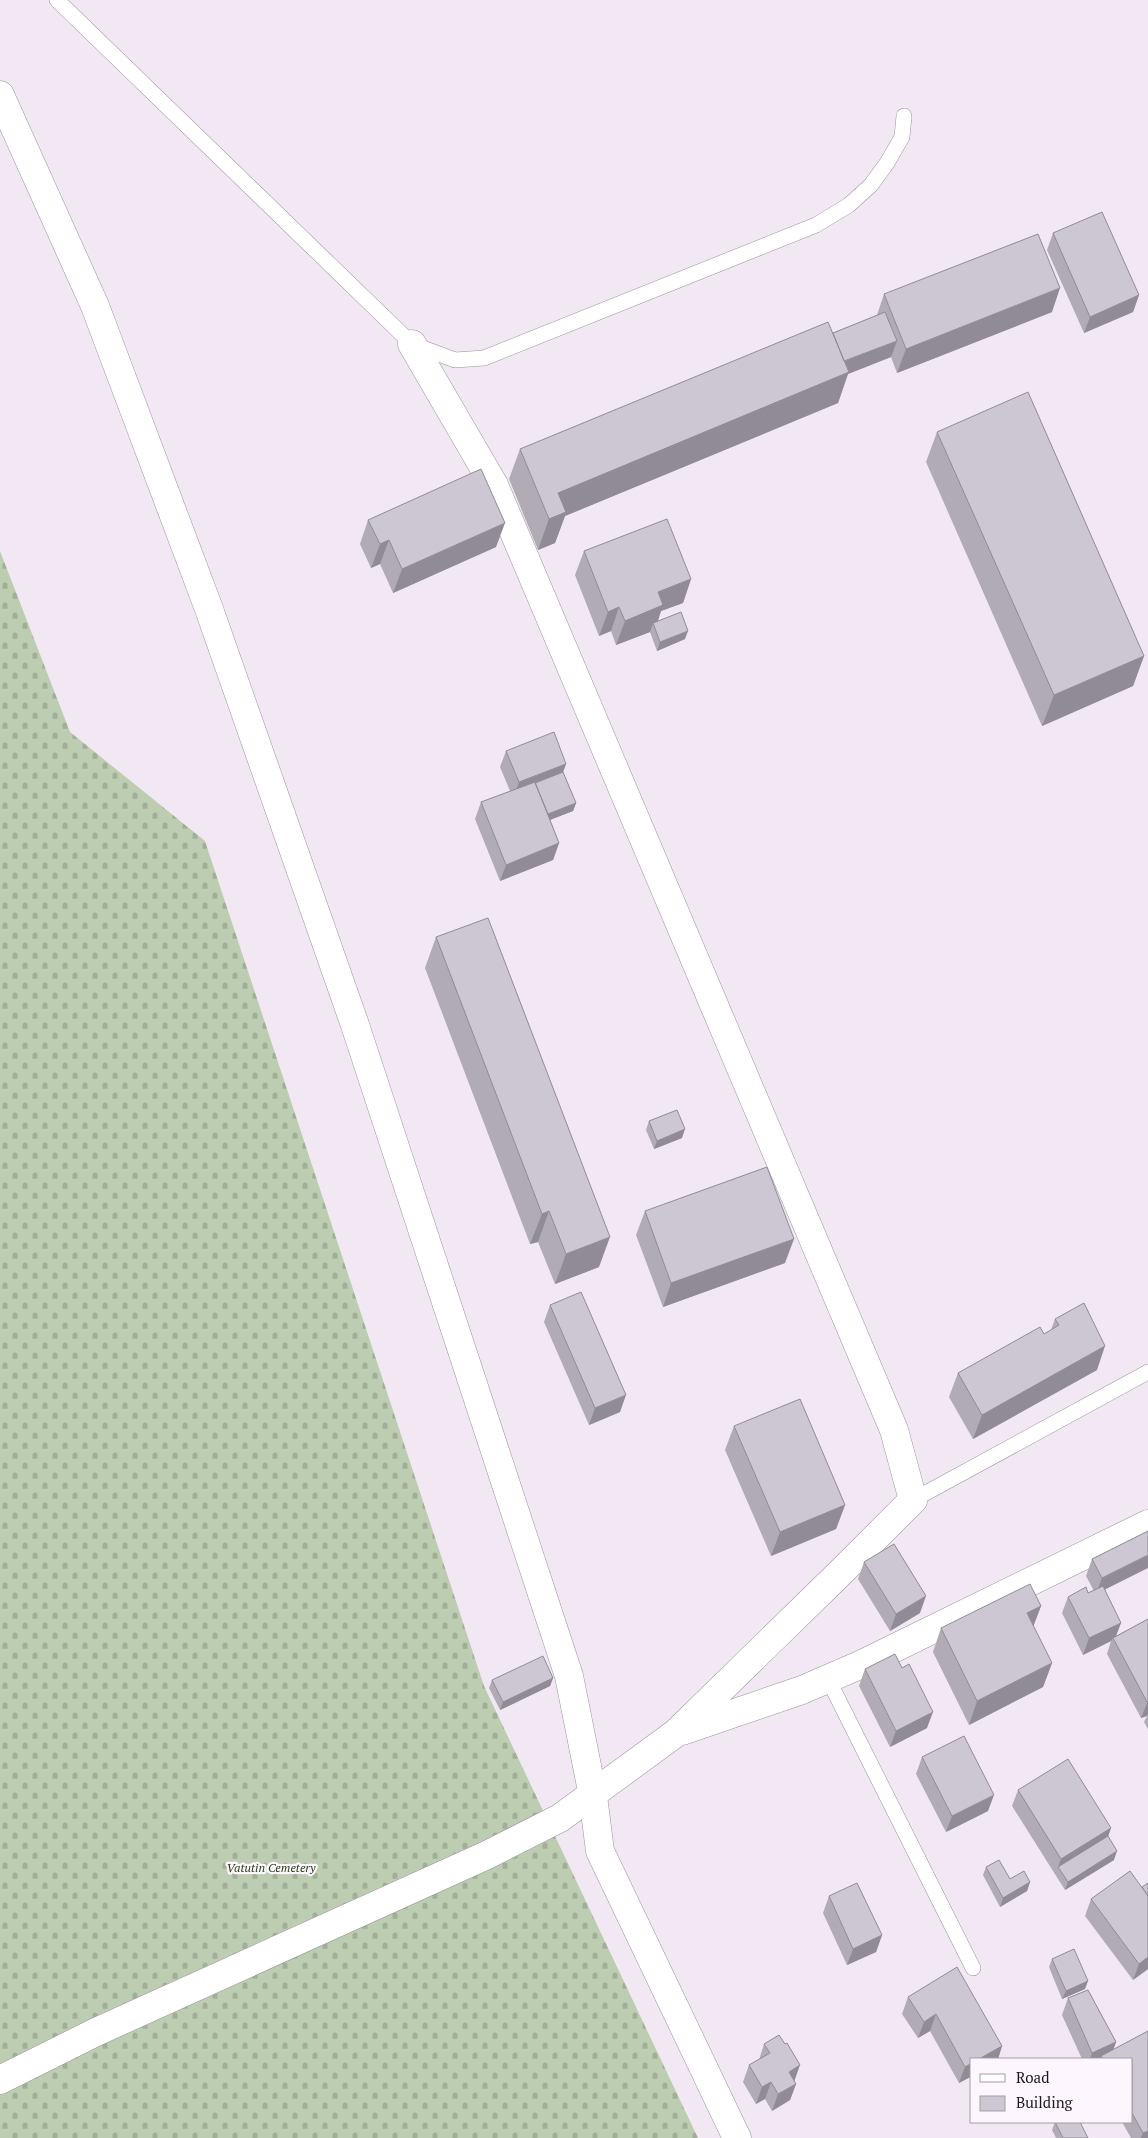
<svg xmlns="http://www.w3.org/2000/svg" width="1148" height="2138" font-family="'PT Serif',serif">
<style>
.cemetery{fill:url(#cemetery-stones)}
.lines{fill:none;stroke-linecap:round;stroke-linejoin:round}
.lane-casing{stroke:#9b929c;stroke-width:16}
.street-casing{stroke:#9b929c;stroke-width:29}
.lane{stroke:#fff;stroke-width:15}
.street{stroke:#fff;stroke-width:28}
.wall{fill:#b0abb5}
.shaded-wall{fill:#908b94}
.building{fill:#cdc7d3;stroke:#908b94}
.labels{text-anchor:middle;dominant-baseline:central;stroke-width:4.5;stroke-linejoin:round;paint-order:stroke}
.park-label{font-size:12px;font-style:italic;fill:#263c13;stroke:#fef6ff}
</style>
<defs>
<pattern id="cemetery-stones" width="16" height="16" patternUnits="userSpaceOnUse" patternTransform="scale(1.25)"><rect width="16" height="16" fill="#bdcdb2"/><path d="M2 7V4a2 2 0 0 1 4 0v3zM10 15v-3a2 2 0 0 1 4 0v3z" fill="#a2af98"/></pattern>
</defs>
<rect width="100%" height="100%" fill="#f2e8f3"/>
<path class="cemetery" d="M0,551L70,732L205,841L484,1686L698,2138H0Z"/>
<g class="lines">
<g class="lane-casing">
<path id="lane" d="M57,0L412,344L455,360L484,358L816,225L849,205L871,185L887,163L902,137L904,116
M913,1500L1148,1372
M828,1679L973,1968"/>
</g>
<g class="street-casing">
<path id="street" d="M0,95L95,306L209,609L355,1025L569,1676L593,1796L600,1851L737,2138
M682,1731L802,1690L862,1664L1148,1524
M0,2080L96,2032L487,1855L560,1818L676,1733L840,1573L913,1500L894,1430L494,485L412,344"/>
</g>
<use href="#lane" class="lane"/>
<use href="#street" class="street"/>
</g>
<path class="wall" d="M1053,233L1139,295L1133,312L1084,333L1047,250Z
M884,294L1052,312L897,373L891,357L848,374L838,403L565,516L555,543L538,550L509,479L520,449L833,333L877,315Z
M937,432L1144,656L1133,686L1042,726L926,462Z
M368,520L496,547L393,593L380,564L371,568L360,544Z
M584,551L691,579L683,603L661,611L658,621L685,639L657,651L650,632L616,645L611,631L599,636L575,575Z
M506,751L566,764L563,772L576,803L573,811L550,820L559,843L553,860L500,881L475,819L481,802L510,791L500,767Z
M436,937L599,1267L555,1284L538,1242L530,1244L425,968Z
M649,1121L682,1138L654,1149L646,1130Z
M645,1211L785,1263L663,1307L636,1235Z
M550,1305L620,1412L589,1425L544,1322Z
M1055,1319L1097,1370L973,1439L949,1397L958,1373L1044,1334L1051,1330Z
M734,1426L845,1505L836,1529L771,1556L725,1450Z
M1148,1531L1105,1590L1116,1636L1148,1619V1729L1144,1722L1147,1716L1141,1718L1107,1654L1111,1641L1083,1655L1062,1613L1068,1597L1088,1593L1094,1591L1086,1576L1092,1559Z
M864,1562L920,1613L890,1631L858,1579Z
M1041,1606L1033,1626L1052,1663L1043,1687L969,1725L933,1652L941,1628Z
M865,1669L927,1728L890,1747L859,1686Z
M553,1678L550,1686L500,1710L489,1688L492,1680Z
M922,1757L988,1811L946,1832L916,1774Z
M1018,1790L1111,1828L1108,1836L1114,1860L1065,1890L1012,1806Z
M986,1867L1010,1879L1030,1882L1027,1891L1000,1907L983,1875Z
M1148,1883V1969L1133,1980L1085,1916L1091,1899L1142,1887Z
M829,1896L882,1935L876,1952L847,1965L823,1913Z
M1052,1959L1085,1989L1062,1999L1049,1967Z
M1088,1990L1116,2042L1113,2050L1148,2031V2138H1131L1122,2122H1132V2059H1082L1062,2015L1068,1998Z
M908,1997L1002,2046L998,2059H972V2076L959,2083L930,2031L918,2038L902,2014Z
M764,2044L796,2084L790,2100L772,2111L765,2099L756,2104L743,2082L749,2065L759,2060Z
M1055,2122L1088,2138H1056L1052,2130Z"/>
<path class="shaded-wall" d="M1060,288L1052,312L897,373L906,349Z
M1139,295L1133,312L1084,333L1090,317Z
M897,341L891,357L848,374L838,403L565,516L555,543L538,550L558,493L835,365Z
M505,523L496,547L393,593L402,569Z
M389,540L380,564L371,568L380,544Z
M691,579L683,603L661,611L655,629L653,623L650,632L616,645L625,621L658,592Z
M619,607L611,631L599,636L608,612Z
M688,631L685,639L657,651L660,642Z
M1144,656L1133,686L1042,726L1054,695Z
M566,764L560,780L513,799L519,782Z
M576,803L573,811L539,824L542,816Z
M559,843L553,860L500,881L506,865Z
M685,1129L682,1138L654,1149L657,1141Z
M549,1211L538,1242L530,1244L542,1214Z
M610,1237L599,1267L555,1284L566,1254Z
M794,1239L785,1263L663,1307L671,1283Z
M1105,1346L1097,1370L973,1439L982,1415Z
M626,1395L620,1412L589,1425L595,1408Z
M845,1505L836,1529L771,1556L780,1532Z
M1148,1555V1568L1096,1594L1102,1578Z
M926,1596L920,1613L890,1631L896,1614Z
M1041,1606L1032,1630L1027,1613Z
M1121,1623L1115,1639L1113,1638L1111,1641L1083,1655L1089,1638Z
M1052,1663L1043,1687L969,1725L977,1701Z
M553,1678L550,1686L500,1710L503,1702Z
M1148,1701V1715L1147,1714V1716L1141,1718Z
M933,1712L927,1728L890,1747L896,1731Z
M994,1795L988,1811L946,1832L952,1816Z
M1111,1828L1105,1845L1058,1867L1055,1875L1061,1859Z
M1117,1851L1114,1860L1065,1890L1068,1882Z
M1030,1882L1027,1891L1000,1907L1003,1898Z
M882,1935L876,1952L847,1965L853,1949Z
M1148,1957V1969L1133,1980L1139,1964Z
M1088,1981L1085,1989L1062,1999L1066,1991Z
M936,2014L930,2031L918,2038L924,2022Z
M1116,2042L1110,2059L1101,2056L1100,2059H1090L1092,2053Z
M1002,2046L998,2059H979Z
M972,2063V2076L959,2083L965,2067Z
M800,2065L794,2082L789,2072Z
M771,2082L765,2099L756,2104L762,2087Z
M796,2084L790,2100L772,2111L778,2094Z
M1148,2131V2138H1141L1143,2133Z"/>
<path class="building" d="M1102,212L1139,295L1090,317L1053,233Z
M1038,234L1060,288L906,349L884,294Z
M885,312L897,341L844,361L833,333Z
M828,322L849,372L558,493L566,512L549,519L520,449Z
M1028,392L1144,656L1054,695L937,432Z
M481,469L505,523L402,569L389,540L380,544L368,520Z
M667,519L691,579L658,592L663,605L625,621L619,607L608,612L584,551Z
M681,612L688,631L660,642L653,623Z
M554,732L566,764L519,782L506,751Z
M563,772L576,803L548,814L535,783Z
M535,782L559,843L506,865L481,802Z
M488,918L610,1237L566,1254L549,1211L542,1214L436,937Z
M677,1110L685,1129L657,1141L649,1121Z
M767,1167L794,1239L671,1283L645,1211Z
M581,1292L626,1395L595,1408L550,1305Z
M1084,1303L1105,1346L982,1415L958,1373L1040,1327L1044,1334L1059,1325L1055,1319Z
M800,1399L845,1505L780,1532L734,1426Z
M1148,1531V1555L1102,1578L1092,1559Z
M894,1544L926,1596L896,1614L864,1562Z
M1030,1584L1041,1606L1027,1613L1052,1663L977,1701L941,1628Z
M1103,1586L1121,1623L1089,1638L1068,1597L1086,1587L1088,1593Z
M1148,1619V1701L1147,1702L1113,1638Z
M895,1654L902,1668L909,1664L933,1712L896,1731L865,1669Z
M543,1656L553,1678L503,1702L492,1680Z
M964,1736L994,1795L952,1816L922,1757Z
M1068,1759L1111,1828L1061,1859L1018,1790Z
M1108,1836L1117,1851L1068,1882L1058,1867Z
M999,1860L1010,1879L1024,1871L1030,1882L1003,1898L986,1867Z
M1130,1871L1148,1896V1957L1139,1964L1091,1899Z
M857,1883L882,1935L853,1949L829,1896Z
M1148,1883V1896L1142,1887Z
M1074,1949L1088,1981L1066,1991L1052,1959Z
M957,1967L1002,2046L979,2059H972V2063L965,2067L936,2014L924,2022L908,1997Z
M1088,1990L1116,2042L1092,2053L1068,1998Z
M1148,2031V2131L1143,2133L1132,2113V2059H1103L1101,2056Z
M779,2035L785,2044L787,2043L800,2065L789,2072L796,2084L778,2094L771,2082L762,2087L749,2065L770,2053L764,2044Z
M1055,2122H1080L1088,2138H1063Z"/>
<g class="labels">
<g class="park-label">
<text x="271" y="1867">Vatutin Cemetery</text>
</g>
</g>
<rect x="970" y="2058" width="162" height="65" fill="#fef6ff" stroke="#a39da4"/>
<rect x="980" y="2074" width="25" height="8" fill="#ffffff" stroke="#a39da4"/>
<text x="1016" y="2083" font-size="15" fill="#1b171b">Road</text>
<rect x="980" y="2096" width="25" height="15" fill="#cdc7d3" stroke="#a39da4"/>
<text x="1016" y="2108" font-size="15" fill="#1b171b">Building</text>
</svg>
